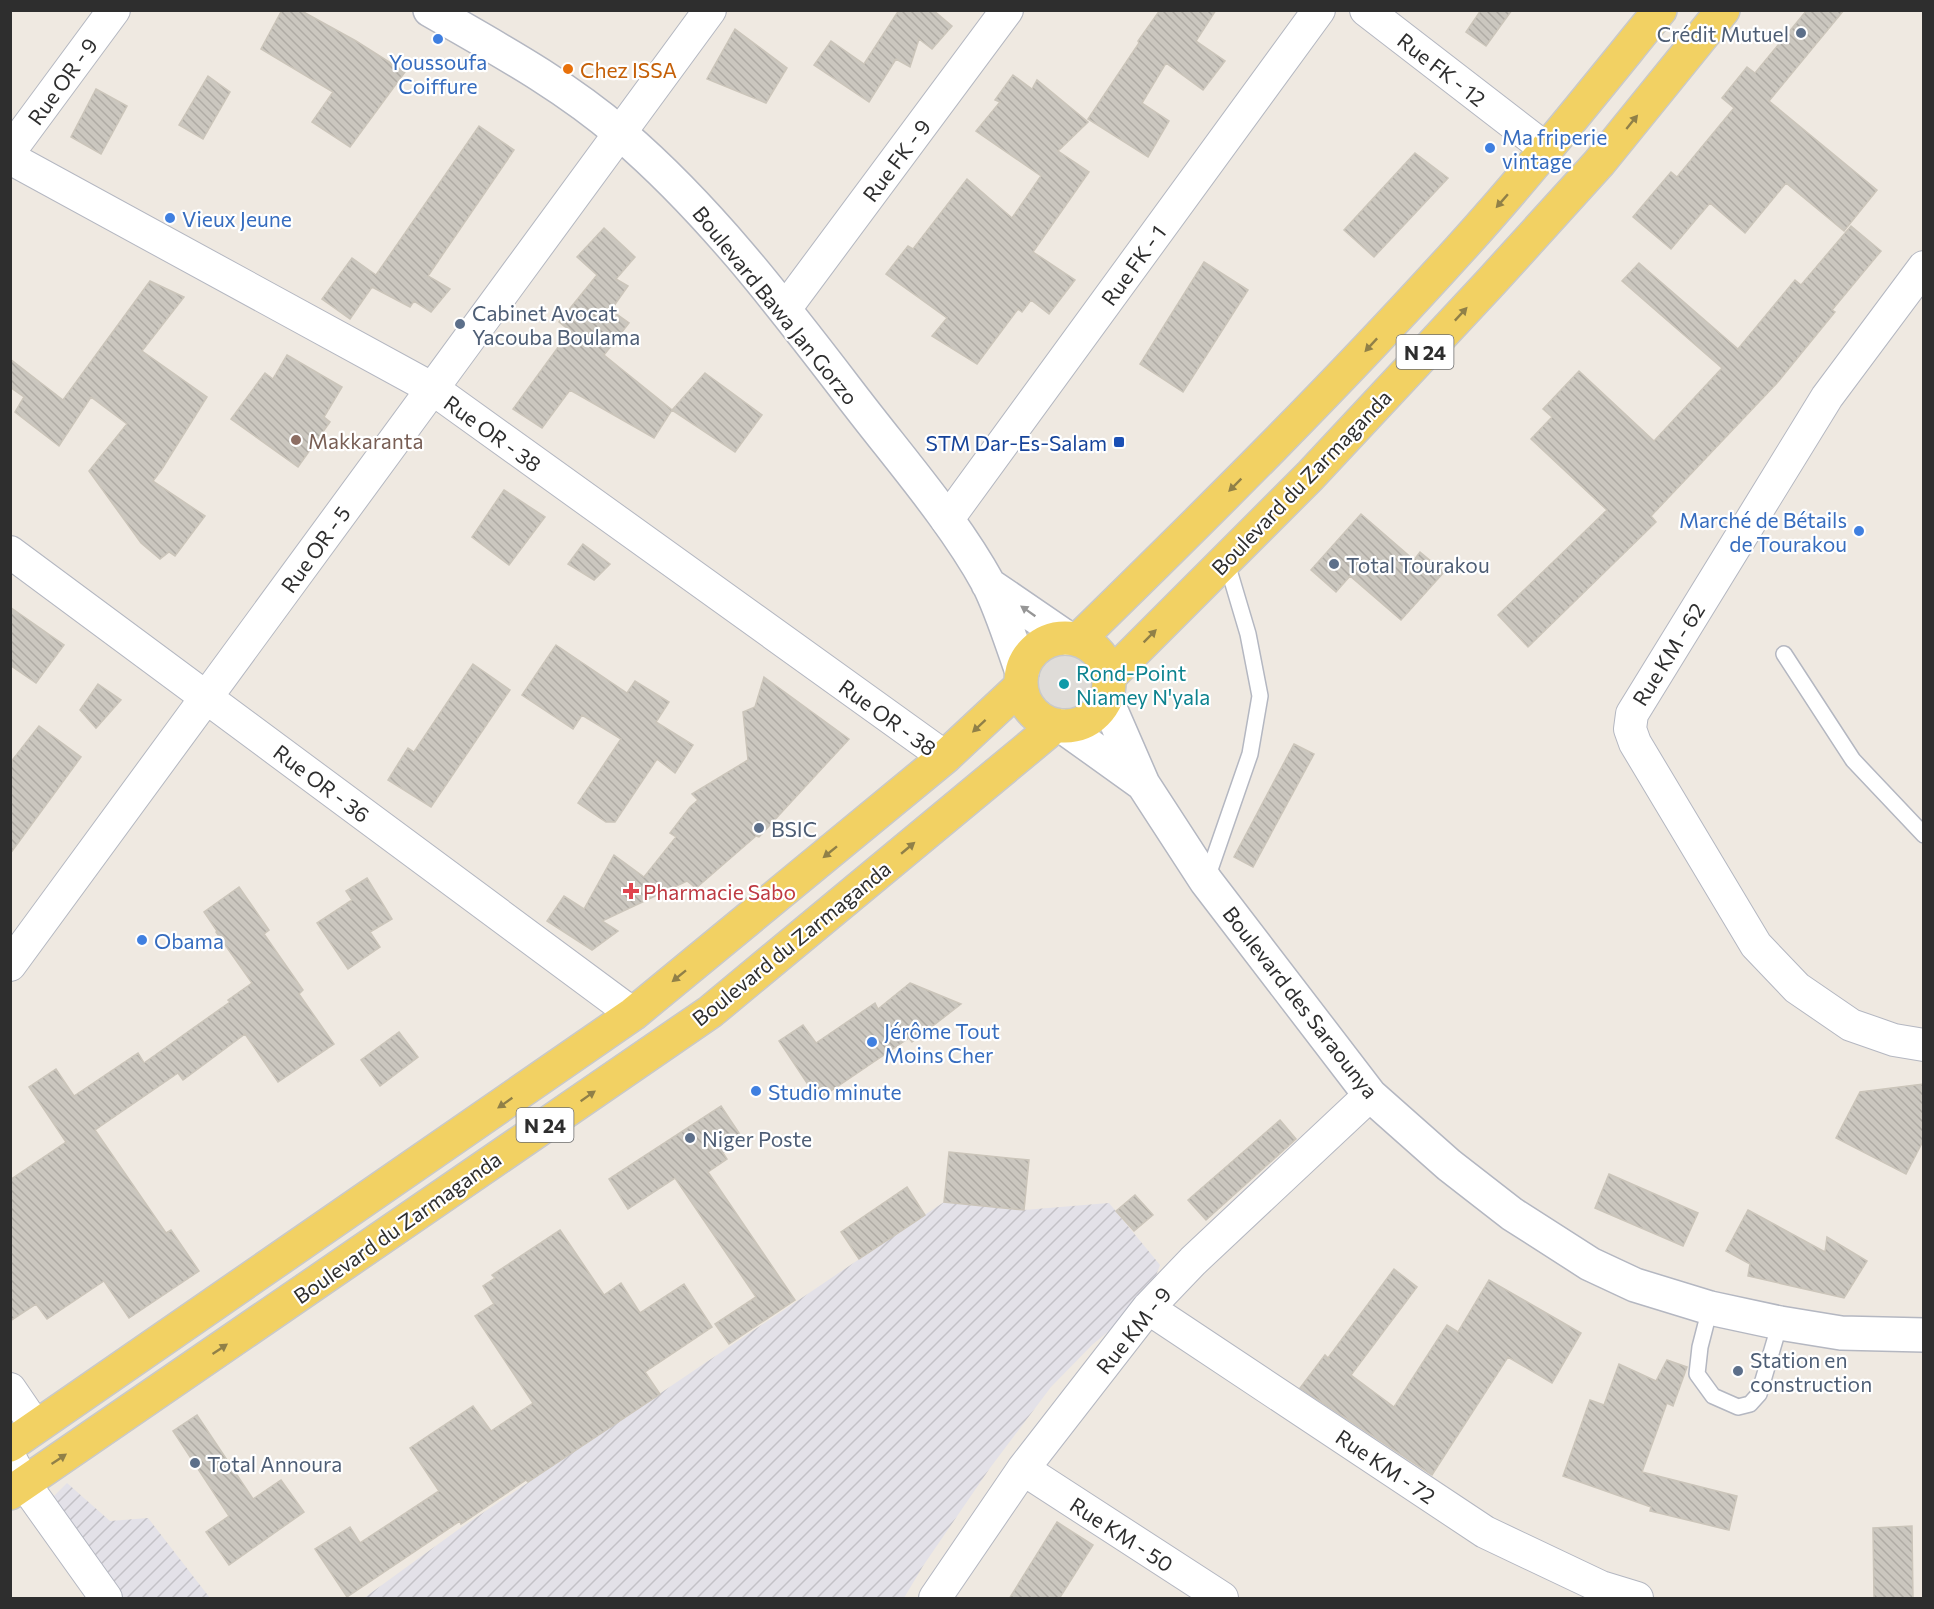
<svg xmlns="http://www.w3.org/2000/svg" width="1934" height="1609" font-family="Commissioner,sans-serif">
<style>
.industrial{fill:url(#industrial-furrows)}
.plaza{fill:#dfdcd8}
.building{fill:url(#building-back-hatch);stroke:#cbc5ba;stroke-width:1.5}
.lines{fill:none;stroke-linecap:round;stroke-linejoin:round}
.service-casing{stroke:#b4b7c1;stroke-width:18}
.minor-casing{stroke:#b4b7c1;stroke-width:34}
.secondary-casing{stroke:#b4b7c1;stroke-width:36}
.primary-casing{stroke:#c9c9c9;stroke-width:36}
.service{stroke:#fff;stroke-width:15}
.minor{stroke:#fff;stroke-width:32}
.secondary{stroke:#fff;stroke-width:33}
.primary{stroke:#f2d163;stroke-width:33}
.oneway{fill:#908048}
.oneway2{fill:#969696}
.service-dot{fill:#5c6f8a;stroke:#fff;stroke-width:2}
.shop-dot{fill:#3f7fe0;stroke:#fff;stroke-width:2}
.food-dot{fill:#e8710a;stroke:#fff;stroke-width:2}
.education-dot{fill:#8d6e63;stroke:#fff;stroke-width:2}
.transit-dot{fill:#1a4fb4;stroke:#fff;stroke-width:2}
.culture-dot{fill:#0f9aa8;stroke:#fff;stroke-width:2}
.health-dot{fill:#e0444e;stroke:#fff;stroke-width:2}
.labels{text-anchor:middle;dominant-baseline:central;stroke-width:4.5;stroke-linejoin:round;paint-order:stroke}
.shield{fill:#fff;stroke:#6d6d6d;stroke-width:1.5}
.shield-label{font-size:20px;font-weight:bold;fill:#2e2e2e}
.service-label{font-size:21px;fill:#4e5e75;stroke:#fff;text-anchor:start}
.shop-label{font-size:21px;fill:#366cbe;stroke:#fff;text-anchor:start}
.food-label{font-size:21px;fill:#c56008;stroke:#fff;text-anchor:start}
.street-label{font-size:21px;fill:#2e2e2e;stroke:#fff}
.education-label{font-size:21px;fill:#785e54;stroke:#fff;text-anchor:start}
.transit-label{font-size:21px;fill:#164399;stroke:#fff;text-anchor:end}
.culture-label{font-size:21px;fill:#0d838f;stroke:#fff;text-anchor:start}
.health-label{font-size:21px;fill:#be3a42;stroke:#fff;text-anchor:start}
</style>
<defs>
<pattern id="industrial-furrows" width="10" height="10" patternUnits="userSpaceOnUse" patternTransform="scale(1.5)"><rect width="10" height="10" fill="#e3e1e8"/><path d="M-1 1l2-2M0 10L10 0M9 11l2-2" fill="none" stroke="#c3c1c7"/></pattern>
<pattern id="building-back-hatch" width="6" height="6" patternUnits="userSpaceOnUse" patternTransform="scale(1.5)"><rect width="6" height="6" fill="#cbc7bf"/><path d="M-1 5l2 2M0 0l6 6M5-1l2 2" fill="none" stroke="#afaba4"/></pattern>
</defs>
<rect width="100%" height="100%" fill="#efe9e1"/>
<path class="industrial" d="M944,1202L1024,1210L1109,1203L1160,1265L1145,1305L1127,1316L1092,1345L1051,1387L990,1468L923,1566L904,1598H364L459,1529Z
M67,1483L110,1521L148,1518L210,1598H122L48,1502Z"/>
<path class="plaza" d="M1037 682a27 27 0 1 1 54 0a27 27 0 1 1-54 0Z"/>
<path class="building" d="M282,10H300L356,41L405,72L350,147L312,122L333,92L261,49Z
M899,10H933L952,26L932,49L919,39L910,67L896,59L869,102L814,65L831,41L864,64Z
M1160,10H1216L1196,41L1225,61L1203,90L1166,63L1142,103L1169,121L1148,157L1088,119L1139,43L1138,41Z
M1481,10H1512L1486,46L1466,32Z
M1807,10H1844L1769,101L1877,190L1844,231L1786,183L1745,233L1710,203L1671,249L1633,217L1671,172L1677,177L1734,108L1722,98L1747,67L1755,73Z
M735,29L787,68L766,103L707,79Z
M1013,75L1032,89L1037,80L1088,122L1058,151L1089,172L1033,252L1075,280L1049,314L1031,300L1022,312L1018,309L977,364L932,336L947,318L886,274L908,246L913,249L967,179L1012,218L1041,176L976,131L1000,102L995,100Z
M208,76L230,92L203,139L179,125Z
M96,89L127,106L101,154L71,137Z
M479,126L514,150L428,276L450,289L431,312L414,301L410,307L372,287L350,319L322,299L352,258L376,275Z
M1415,153L1448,178L1374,257L1344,230Z
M1851,226L1881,251L1832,310L1835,312L1777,383L1651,516L1656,522L1528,647L1498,615L1607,510L1531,439L1552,417L1543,409L1579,371L1654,441L1722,368L1622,281L1639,263L1738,349L1795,280L1801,285Z
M604,228L635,257L616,279L628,286L611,310L629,323L604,355L672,410L654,438L570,390L542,428L513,409L570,331L559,322L597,275L577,257Z
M1204,262L1248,290L1183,392L1140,364Z
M150,281L184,297L142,351L207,397L162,469L153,481L205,516L175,556L169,552L160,559L141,543L89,471L127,424L91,397L59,446L15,412L24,397L10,387V359L63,400Z
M287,355L342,387L324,417L330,422L298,467L231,419L265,373L273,379Z
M705,373L762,415L735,452L672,410Z
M504,490L545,517L509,565L472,537Z
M1361,514L1414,560L1420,552L1444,572L1401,620L1350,576L1336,592L1311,570Z
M583,544L610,564L594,580L568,564Z
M10,607L64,645L36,683L10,665Z
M556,645L627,693L635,681L669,702L656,722L693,745L675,773L657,759L615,822H606L578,803L621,739L582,715L573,729L522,695Z
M473,664L510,690L431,807L388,780L408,748L414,752Z
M764,677L849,739L759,837L756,836L696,888L687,881L602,921L618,931L592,950L547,921L564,896L584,909L614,855L644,877L676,837L670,833L690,807L698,800L692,794L748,760L743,712L755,707Z
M98,684L121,700L96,728L80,710Z
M39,726L81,757L10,854V763Z
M1294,744L1314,754L1253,867L1234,857Z
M367,878L392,919L370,932L380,947L348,969L317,923L352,900L346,891Z
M239,887L269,930L264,934L303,990L299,994L334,1044L278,1082L245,1034L183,1080L178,1073L95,1130L166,1233L171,1230L199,1271L129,1318L104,1281L47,1319L36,1304L10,1321V1180L66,1142L29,1087L56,1069L74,1096L138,1053L144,1063L230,1002L228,1000L252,983L216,932L217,931L204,912Z
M910,983L961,1004L912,1042L909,1038L822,1097L811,1081L807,1083L779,1041L803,1025L816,1043L875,1003L878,1009Z
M399,1032L418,1057L380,1086L361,1060Z
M1923,1084V1141L1906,1174L1836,1138L1860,1092Z
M721,1106L743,1139L723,1153L727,1159L708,1172L795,1300L729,1344L715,1324L756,1297L675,1178L628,1209L609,1179Z
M1280,1120L1296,1139L1206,1220L1188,1200Z
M949,1152L1029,1160L1024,1210L944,1202Z
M1609,1174L1698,1213L1683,1246L1595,1208Z
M907,1187L925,1215L859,1259L841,1232Z
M1135,1195L1153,1215L1134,1231L1116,1211Z
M1748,1210L1825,1252L1827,1237L1867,1261L1844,1298L1748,1276L1750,1264L1726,1251Z
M560,1230L604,1295L621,1283L640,1313L684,1284L712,1327L645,1372L660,1394L528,1482L526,1480L461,1524L460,1521L347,1597L315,1549L350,1527L360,1543L439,1491L410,1448L473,1406L491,1431L533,1403L475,1316L494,1304L483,1286L495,1278L492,1275Z
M1394,1269L1417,1287L1351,1375L1394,1407L1447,1325L1458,1332L1489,1280L1581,1333L1552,1383L1508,1357L1432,1475L1300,1388L1325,1355L1328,1358Z
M1667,1360L1687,1367L1673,1406L1667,1403L1642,1472L1737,1496L1729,1530L1650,1511L1651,1507L1563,1476L1590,1400L1604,1405L1619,1364L1656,1381Z
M197,1415L253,1499L281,1480L304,1512L229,1565L206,1532L229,1516L173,1431Z
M1057,1522L1093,1545L1059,1599H1009Z
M1912,1526L1913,1599H1874L1873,1528Z"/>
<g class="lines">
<g class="service-casing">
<path id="service" d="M1784,654L1853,760L1924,835
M1206,881L1250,754L1260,696L1248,634L1226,560
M1710,1308L1700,1347L1697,1374L1713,1396L1738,1407L1750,1404L1759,1394L1780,1323"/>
</g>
<g class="minor-casing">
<path id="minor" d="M1366,10L1546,149
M10,151L114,10
M10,158L433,389L945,757
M1924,267L1827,397L1632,714L1630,729L1635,743L1756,945L1797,988L1851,1025L1894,1040L1924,1045
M785,309L1007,10
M947,520L1319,10
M10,552L633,1014
M10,965L710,10
M1148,1308L1485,1532L1601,1587L1637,1598
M10,1389L36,1427
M10,1458L24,1483L106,1598
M1023,1469L1222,1598
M935,1598L1023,1469L1148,1308L1193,1261L1370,1095"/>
</g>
<g class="secondary-casing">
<path id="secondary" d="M430,10C496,48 563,84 621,134C712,212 784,308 857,403C900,459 954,521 988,583C1001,608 1012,644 1022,672
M988,584L1067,638
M1106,699L1143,784L1206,881L1370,1095L1449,1165L1512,1214L1590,1264L1635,1285L1710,1308L1780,1323L1841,1333L1924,1335
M1062,726L1143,784"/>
</g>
<g class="primary-casing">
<path id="primary" d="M1021 682a44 44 0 1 1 88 0a44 44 0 1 1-88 0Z
M1078,640C1208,513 1337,385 1459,250C1529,173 1594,91 1660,10
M1109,677L1310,476L1491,282L1599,163L1723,10
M10,1445L633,1014L945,757L1021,686
M10,1493L710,1012L1056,725"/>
</g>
<use href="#service" class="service"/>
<use href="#minor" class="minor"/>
<use href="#secondary" class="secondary"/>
<use href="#primary" class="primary"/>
</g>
<defs><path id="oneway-solid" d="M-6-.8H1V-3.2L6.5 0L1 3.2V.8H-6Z" transform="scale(1.5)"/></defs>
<g class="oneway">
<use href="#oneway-solid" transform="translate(1632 122) rotate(-51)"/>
<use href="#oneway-solid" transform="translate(1502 201) rotate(131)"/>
<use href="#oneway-solid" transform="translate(1461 314) rotate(-47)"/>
<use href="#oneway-solid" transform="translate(1371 345) rotate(133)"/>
<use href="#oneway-solid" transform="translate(1235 485) rotate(135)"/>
<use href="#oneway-solid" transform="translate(1150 636) rotate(-45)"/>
<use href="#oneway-solid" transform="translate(979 726) rotate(137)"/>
<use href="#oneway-solid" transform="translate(908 848) rotate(-40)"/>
<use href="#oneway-solid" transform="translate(830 852) rotate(141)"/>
<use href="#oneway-solid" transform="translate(679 976) rotate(141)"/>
<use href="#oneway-solid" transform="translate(588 1096) rotate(-35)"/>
<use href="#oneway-solid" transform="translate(505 1103) rotate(145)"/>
<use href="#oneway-solid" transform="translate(220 1349) rotate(-34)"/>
<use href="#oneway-solid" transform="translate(59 1459) rotate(-34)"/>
</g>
<use class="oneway2" href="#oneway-solid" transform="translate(1028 611) rotate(-145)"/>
<g class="service-dot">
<circle cx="1801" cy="33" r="6"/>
<circle cx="460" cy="324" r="6"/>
<circle cx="1334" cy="564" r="6"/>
<circle cx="759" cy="828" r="6"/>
<circle cx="690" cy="1138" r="6"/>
<circle cx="1738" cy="1371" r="6"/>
<circle cx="195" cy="1463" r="6"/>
</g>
<g class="shop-dot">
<circle cx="438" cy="39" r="6"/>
<circle cx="1490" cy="148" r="6"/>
<circle cx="170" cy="218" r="6"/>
<circle cx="1859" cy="531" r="6"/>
<circle cx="142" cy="940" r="6"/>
<circle cx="872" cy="1042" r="6"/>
<circle cx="756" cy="1091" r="6"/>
</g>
<circle class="food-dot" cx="568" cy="69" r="6"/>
<circle class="education-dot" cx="296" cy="440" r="6"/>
<rect class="transit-dot" x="1113" y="436" width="12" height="12" rx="3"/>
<circle class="culture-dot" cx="1064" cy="684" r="6"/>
<path class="health-dot" d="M628 882h6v6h6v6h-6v6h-6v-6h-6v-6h6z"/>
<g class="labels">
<g class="shield">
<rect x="1396.5" y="335" width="57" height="34" rx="4.5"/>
<rect x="516.5" y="1108" width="57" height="34" rx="4.5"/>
</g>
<g class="shield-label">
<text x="1425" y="352">N 24</text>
<text x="545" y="1125">N 24</text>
</g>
<g class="service-label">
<text x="1789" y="33" text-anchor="end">Crédit Mutuel</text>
<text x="472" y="312">Cabinet Avocat<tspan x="472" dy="24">Yacouba Boulama</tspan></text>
<text x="1346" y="564">Total Tourakou</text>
<text x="771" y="828">BSIC</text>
<text x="702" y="1138">Niger Poste</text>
<text x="1750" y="1359">Station en<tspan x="1750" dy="24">construction</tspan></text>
<text x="207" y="1463">Total Annoura</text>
</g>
<g class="shop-label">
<text x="438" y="61" text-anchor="middle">Youssoufa<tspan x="438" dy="24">Coiffure</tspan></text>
<text x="1502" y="136">Ma friperie<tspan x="1502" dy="24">vintage</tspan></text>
<text x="182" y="218">Vieux Jeune</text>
<text x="1847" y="519" text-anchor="end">Marché de Bétails<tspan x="1847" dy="24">de Tourakou</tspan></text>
<text x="154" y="940">Obama</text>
<text x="884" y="1030">Jérôme Tout<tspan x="884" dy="24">Moins Cher</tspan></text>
<text x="768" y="1091">Studio minute</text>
</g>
<g class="food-label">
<text x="580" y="69">Chez ISSA</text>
</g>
<g class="street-label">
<text transform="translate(1442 69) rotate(38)">Rue FK - 12</text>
<text transform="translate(62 81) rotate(-54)">Rue OR - 9</text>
<text transform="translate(896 160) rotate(-53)">Rue FK - 9</text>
<text transform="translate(1133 265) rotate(-54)">Rue FK - 1</text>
<text transform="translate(776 305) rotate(51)">Boulevard Bawa Jan Gorzo</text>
<text transform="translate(493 433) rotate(36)">Rue OR - 38</text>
<text transform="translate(1301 482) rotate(-46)">Boulevard du Zarmaganda</text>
<text transform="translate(315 549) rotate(-54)">Rue OR - 5</text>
<text transform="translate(1668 654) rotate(-58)">Rue KM - 62</text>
<text transform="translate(888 717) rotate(36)">Rue OR - 38</text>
<text transform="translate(322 783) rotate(37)">Rue OR - 36</text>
<text transform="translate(791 943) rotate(-39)">Boulevard du Zarmaganda</text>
<text transform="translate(1301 1002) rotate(52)">Boulevard des Saraounya</text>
<text transform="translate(397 1227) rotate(-35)">Boulevard du Zarmaganda</text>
<text transform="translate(1133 1330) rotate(-51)">Rue KM - 9</text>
<text transform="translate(1386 1466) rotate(34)">Rue KM - 72</text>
<text transform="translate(1122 1534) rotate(33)">Rue KM - 50</text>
</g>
<g class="education-label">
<text x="308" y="440">Makkaranta</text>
</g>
<g class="transit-label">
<text x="1107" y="442">STM Dar-Es-Salam</text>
</g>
<g class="culture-label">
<text x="1076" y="672">Rond-Point<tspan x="1076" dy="24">Niamey N'yala</tspan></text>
</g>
<g class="health-label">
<text x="643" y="891">Pharmacie Sabo</text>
</g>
</g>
<rect width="1934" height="1609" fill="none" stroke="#2e2e2e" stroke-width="24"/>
</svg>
